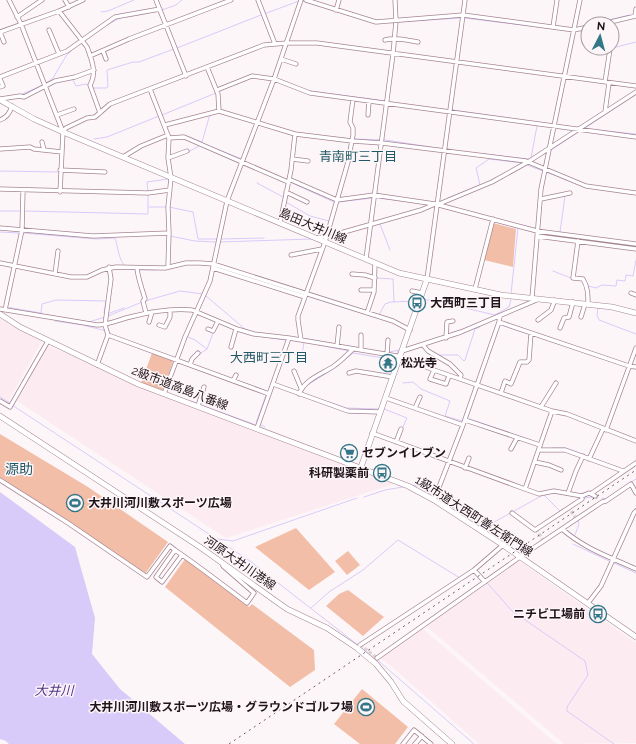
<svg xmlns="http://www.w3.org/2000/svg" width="636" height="744" font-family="Raleway,'Noto Sans JP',sans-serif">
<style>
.built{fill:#fdebf2}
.green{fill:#f3bea7}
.water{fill:#d8cbfa}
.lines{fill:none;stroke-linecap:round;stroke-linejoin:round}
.stream{stroke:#d8cbfa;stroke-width:1}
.street-tunnel{stroke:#dcd4d7;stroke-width:3.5;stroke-dasharray:3.5 2;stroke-linecap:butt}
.street-casing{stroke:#a68593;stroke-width:5}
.secondary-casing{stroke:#a68593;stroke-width:6}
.street{stroke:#fff;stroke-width:3.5}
.secondary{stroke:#fff;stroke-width:5}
.rail{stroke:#685d62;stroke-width:1;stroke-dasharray:2 4;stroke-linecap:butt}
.labels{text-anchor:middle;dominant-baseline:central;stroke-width:3;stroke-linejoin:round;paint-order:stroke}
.street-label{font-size:12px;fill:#201319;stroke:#fdf6f9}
.poi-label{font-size:12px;font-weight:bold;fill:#201319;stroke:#fdf6f9;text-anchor:start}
.neighbourhood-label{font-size:13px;fill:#225865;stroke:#fdf6f9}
.water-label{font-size:13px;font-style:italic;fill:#54338a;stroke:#fdf6f9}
.quarter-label{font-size:14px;fill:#225865;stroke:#fdf6f9}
</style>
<rect width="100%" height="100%" fill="#fdf6f9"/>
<path class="built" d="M0,313L43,339L8,402L0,397Z
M48,346L394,484L226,538L17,401Z
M521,562L636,643V743L564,744L426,626L516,563Z
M422,628L557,744H479L391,666L380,658Z"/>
<path class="green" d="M493,223L516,229L513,267L484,260Z
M152,353L173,361L163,391L141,383Z
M0,434L88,487L168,542L145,574L65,519L0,478Z
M296,528L335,572L309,590L255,547Z
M348,551L360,565L347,575L335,561Z
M185,559L249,607L252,604L314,650L315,670L290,687L165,587Z
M348,590L384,617L363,636L326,606L339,594Z
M362,689L408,727L395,744H360L334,724Z"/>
<path class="water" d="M0,492L75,547L95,618L92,654L120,689L185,744H9L6,741L0,739Z"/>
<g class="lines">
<path class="stream" d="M302,1L375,23
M162,10L176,5L182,0
M101,12L108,11L134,0
M264,14L299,1
M127,17L149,13
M464,18L572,31
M398,22L461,18
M592,24L634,14
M107,25L120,18
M584,26L588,25
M177,48L261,15
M612,48L636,42
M276,78L292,84
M73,80L76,86L86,84L89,86
M46,83L53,78L66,56L76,46
M93,88H106L108,87L107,70L133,62H139L174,49
M217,88L253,74
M309,91L386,101
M20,95L43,85
M389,102L449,110
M452,110L530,121
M220,111L229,112
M162,115L216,93
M585,128L636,94
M587,129L636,134
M187,136L202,142L210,114
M333,137L351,139
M94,139L107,137L159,116
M354,139L386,140L443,149
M204,144L242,159
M446,149L458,151
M551,150L580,131
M188,152L201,145
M483,154L528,159L531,158L537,126
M244,161L287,180
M532,161L546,152
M170,162V159L183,154
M527,165L543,171
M0,171L59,172
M546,172L569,181
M290,182L334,202
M257,183L283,197
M494,183L517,170
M148,192L147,182L168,179
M376,198L413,202
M448,198L480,185L476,168L489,159L522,163
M286,202L310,216L329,221
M338,202L373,198
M437,206L481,218
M149,207H166
M169,207L193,212L198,239H218
M0,211H21
M25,211L148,214V195
M423,211L435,206
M493,221L517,228
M380,224L390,250
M0,232L19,233
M560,232L565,196
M23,233L96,239L115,238C118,246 118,259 125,266
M539,233L636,246
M46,234L73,236
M170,236L195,241L216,242
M327,238L368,227
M221,239L264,238
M219,242L312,239
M189,261L204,262
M171,265L180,263
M215,266L250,278
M129,269L136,270
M139,270H156
M553,271L571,278
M376,278L393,279L394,302
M588,286L596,288L602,285L616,286L617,280L625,281L626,275L633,276L636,260
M511,294L518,228L534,232
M206,296L245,329L250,331
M307,296L377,318
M422,300H431L495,315L509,307L511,299
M145,301L180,291L203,294
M6,307L41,313L42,304L56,300L106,301L104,313L107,314L124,308
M598,308L597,315L599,320L636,334
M12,309L89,322L105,317
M379,315L385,304L391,302L417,301
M108,316L142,302
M55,321L83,325L106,331
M501,325L529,334
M454,332L464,329
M244,333L258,336L286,340
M532,335L628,367
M188,337L195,340L207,349L195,357L193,362
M302,338L341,345
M315,344L349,351
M207,349L213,333
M285,351L294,354L302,355L304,342
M377,351L386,352
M389,352L400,350
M353,353L383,358H396L398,351
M439,355H458L464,361L465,360L475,329L480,327
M174,357L188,362
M198,366L233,379
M631,368L636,369
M236,380L267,391V392
M403,383L413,382L421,389L450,401L445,416L462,421
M0,397L10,403
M191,401L198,404
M324,401L303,393V391L306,386L336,367L353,353
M329,402L346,408L379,409
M12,405L250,561L381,663L474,744
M201,405L256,425
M384,409L407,418L402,429
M467,418L539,443
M258,424L256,423L266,395
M261,425L265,427
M553,448H566L588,456
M591,457L605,463
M472,468L538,492
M631,482L636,479
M414,485L421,487L433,495
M552,493L573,496
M579,494L592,491
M544,495L560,511L563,509
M364,497L385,490L403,487
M438,498L478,523L482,526H487L543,495
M584,498L592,497
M602,498L607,499
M520,521L526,525
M486,530L514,549
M575,535L579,524L578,521
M218,539L233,541L357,498
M573,544L609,561
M614,563L636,573
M482,577L512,611L585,661L588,675L567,707V711L614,744
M463,580L475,572
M311,608L329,592L363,570L398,540L460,578"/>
<path class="street-tunnel" d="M595,496L599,500
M571,511L575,517
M536,529L544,542
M360,645L377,658"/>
<g class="street-casing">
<path id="street" d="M9,0L21,24L63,132L60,192
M65,0L69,7
M156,0L186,76
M258,0L275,44
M306,0L376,22L463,15L574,30L588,27
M336,10L339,0
M59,11L87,47C92,60 97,73 90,85L100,113
M635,16L636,9
M17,17L42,0
M602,24L636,16
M553,27L557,0
M49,30L59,54
M0,32L59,11L83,0
M0,32L4,42
M385,40C395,37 407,40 418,42
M103,51L106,59
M90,56L129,39L231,0
M281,59L296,64
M207,67L218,94L219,111
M0,77L67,51L115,17L160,9
M0,79L3,86L0,87
M605,82L610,49
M150,89L169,138L168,158L171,178L168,207L169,233L168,266
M217,90L252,76L274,79L310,93L636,137
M0,99L20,96L24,97L55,81L75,77L94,70
M605,112L609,83
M57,115L74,109
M368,115L369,101
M0,120C6,118 10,113 12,106
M165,125L219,111L295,134L352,141L382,143L526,161L586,186L636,193
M63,132L66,128L87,118L95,117L110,104L264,45L287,43H317L636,86
M169,138L184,137L288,182L291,180L337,200L374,195L435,204L537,231L636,244
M42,142L44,150
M0,149L30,147L34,149L62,152
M123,157L141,146L168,135
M168,158L187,151
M292,159L308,161
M60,170L105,172
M0,189L148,193L170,190
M286,192L307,202
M541,199L570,193
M439,204L492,182L528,162L636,92
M280,223L291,170L295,134
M0,228L93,236L169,233
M537,236L636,249
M317,238L337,234L421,210L435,204
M578,241L573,278L583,279C588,287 588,295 588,304
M291,255L322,249
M366,259L393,54L396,21L395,0
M0,263L71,277H87L102,270L116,267L165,268L186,263H200L213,264L393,321L410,330
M137,268C138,279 142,288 145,299L143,301L146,313
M213,268L305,297
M55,274L58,251
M352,274L365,275L375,278
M427,279L465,0
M475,289L493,219
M361,290H374
M412,291L422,293
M631,293L636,295
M532,298L541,189L580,0
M0,309L97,325C108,325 118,320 130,317C149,312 172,308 192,310L237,329L254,334L289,338L397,356L434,370L552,411L567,414L636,441
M5,310L22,230L23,190
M367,313L374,292L375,263
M581,317L585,304
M538,320L551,310L555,300
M149,322L152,312
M499,322L629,366L636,367
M159,325L165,327L170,317V311
M560,328L564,318L569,317L573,302
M208,329L213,331L218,321
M108,335L269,394
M361,335V350
M446,338L447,322L453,321
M301,340L298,320V316L325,242L348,162L353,135V128L350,122L353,99
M423,345L428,351L450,364L461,375L460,379
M337,346L339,327
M231,347L236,329
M402,351L461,332L539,299
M387,354L388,340
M97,365L108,335L105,325L111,279L109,267
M190,365L192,359L198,353
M434,370L430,379L446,384L449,376
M294,371L301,388
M349,373L356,371L393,377
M233,381L236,375
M273,384L348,411L380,412
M501,393L505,381L511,384L520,362H527L529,360L531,333
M164,394L185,337L210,281L227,201L274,79L301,0
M299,394C305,379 322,374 334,366C341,361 347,355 353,349
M386,398L463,425
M0,401L10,407L48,341
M198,406L204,387
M541,407L556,383
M415,408L420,397
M465,420L540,445
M257,428L289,338
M606,430L636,348
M372,433L525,489L552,411
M396,442L401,429
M511,449L517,438
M539,449L541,450H565L623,471
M589,459L603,429
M535,462L549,465L561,470
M465,468L469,458
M0,480L68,523L147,577L170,546L175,550
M525,489L539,494L554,491L582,496L589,493L595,496
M568,493L576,471L583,456
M592,493L636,463
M434,500L463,425L499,322L500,316
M512,513L535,530L582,499V496
M562,529C585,549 610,557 636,569
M182,555L162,582L156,577L175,550C200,567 223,585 247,603L254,593L223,566
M474,570L485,582
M588,603L601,586L634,513L636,511
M360,645L474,570L503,545
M377,658L520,557L602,502L606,501L631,484L636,493
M403,744L414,730L431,744
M415,744L422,736"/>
</g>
<g class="secondary-casing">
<path id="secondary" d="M0,100L34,119L63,132L399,273L501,295L612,307L636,313
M0,314L20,327L138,384L408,486L434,500L503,545L636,637
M0,416L200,547L287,609L327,628L357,648L376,664L391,682L403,701L452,744
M361,467L427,279"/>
</g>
<use href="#street" class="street"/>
<use href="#secondary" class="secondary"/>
<path class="rail" d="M229,744L636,470"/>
</g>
<defs>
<g id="bus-ring" transform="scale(0.9)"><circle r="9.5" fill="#fdf6f9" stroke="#337687" stroke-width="1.5"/><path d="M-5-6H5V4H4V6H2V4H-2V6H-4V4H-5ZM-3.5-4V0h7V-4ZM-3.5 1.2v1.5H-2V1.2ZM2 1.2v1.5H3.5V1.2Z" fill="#337687"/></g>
<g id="temple-ring" transform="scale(0.9)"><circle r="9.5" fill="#fdf6f9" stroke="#337687" stroke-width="1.5"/><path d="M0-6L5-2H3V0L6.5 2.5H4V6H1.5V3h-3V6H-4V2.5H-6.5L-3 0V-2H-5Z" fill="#337687"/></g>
<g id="supermarket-ring" transform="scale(0.9)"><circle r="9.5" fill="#fdf6f9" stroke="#337687" stroke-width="1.5"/><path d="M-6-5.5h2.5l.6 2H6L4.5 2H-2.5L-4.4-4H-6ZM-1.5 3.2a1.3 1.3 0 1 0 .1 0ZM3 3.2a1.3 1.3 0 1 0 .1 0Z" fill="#337687"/></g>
<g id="stadium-ring" transform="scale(0.9)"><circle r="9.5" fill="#fdf6f9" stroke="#337687" stroke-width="1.5"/><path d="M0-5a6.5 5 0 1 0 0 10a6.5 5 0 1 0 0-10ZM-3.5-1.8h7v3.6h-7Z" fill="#337687"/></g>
</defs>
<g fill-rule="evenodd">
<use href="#bus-ring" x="417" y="303"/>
<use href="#temple-ring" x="388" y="363"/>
<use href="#supermarket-ring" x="349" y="453"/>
<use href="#bus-ring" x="382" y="473"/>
<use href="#stadium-ring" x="75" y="503"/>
<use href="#bus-ring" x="598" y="614"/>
<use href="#stadium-ring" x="366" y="707"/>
</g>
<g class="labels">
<g class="street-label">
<text transform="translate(313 226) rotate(23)">島田大井川線</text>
<text transform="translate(180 388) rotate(21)">2級市道高島八番線</text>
<text transform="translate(474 516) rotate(33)">1級市道大西町善左衛門線</text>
<text transform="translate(240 563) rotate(35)">河原大井川港線</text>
</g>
<g class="poi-label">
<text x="430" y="303">大西町三丁目</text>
<text x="401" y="363">松光寺</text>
<text x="362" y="453">セブンイレブン</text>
<text x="369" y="473" text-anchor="end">科研製薬前</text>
<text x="88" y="503">大井川河川敷スポーツ広場</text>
<text x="585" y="614" text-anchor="end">ニチビ工場前</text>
<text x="353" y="707" text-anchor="end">大井川河川敷スポーツ広場・グラウンドゴルフ場</text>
</g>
<g class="neighbourhood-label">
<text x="358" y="156">青南町三丁目</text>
<text x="269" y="357">大西町三丁目</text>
</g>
<g class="water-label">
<text x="54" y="690">大井川</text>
</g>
<g class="quarter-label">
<text x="19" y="469">源助</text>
</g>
</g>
<g transform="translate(600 36) rotate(6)"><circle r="19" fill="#fdf6f9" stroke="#a59b9f"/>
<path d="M0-3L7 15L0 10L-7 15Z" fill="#337687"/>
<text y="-6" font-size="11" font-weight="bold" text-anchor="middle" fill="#201319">N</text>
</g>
</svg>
